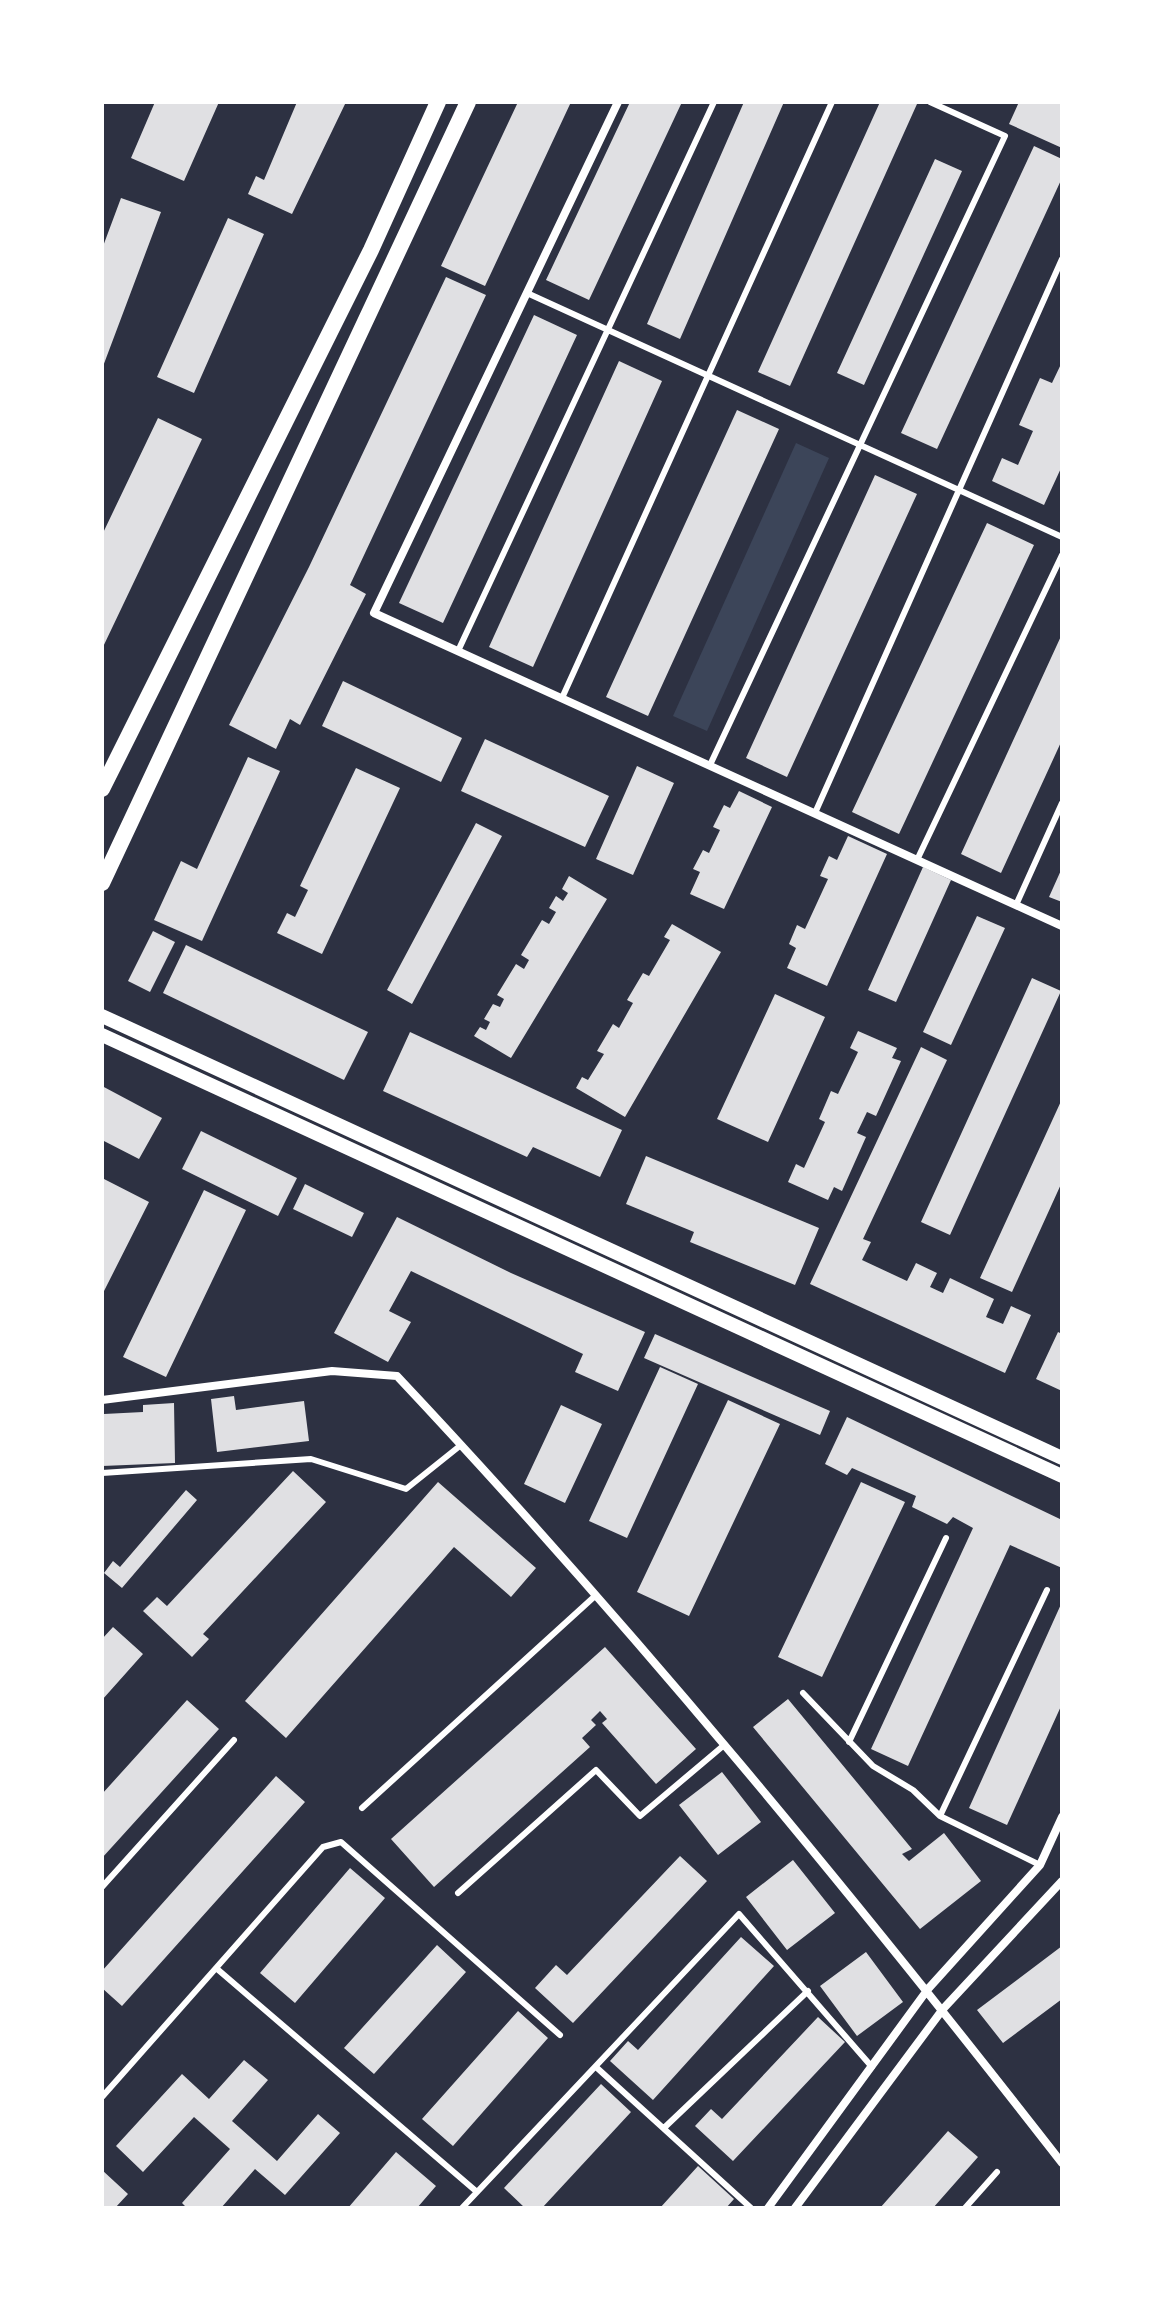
<svg xmlns="http://www.w3.org/2000/svg" width="1164" height="2310" font-family="'Fira Sans Condensed',sans-serif">
<style>
.green{fill:#3c4559}
.building{fill:#e0e0e3}
.lines{fill:none;stroke-linecap:round;stroke-linejoin:round}
.service{stroke:#fff;stroke-width:6}
.minor{stroke:#fff;stroke-width:8}
.tertiary{stroke:#fff;stroke-width:14}
.secondary{stroke:#fff;stroke-width:16}
</style>
<rect width="100%" height="100%" fill="#2d3142"/>
<path class="green" d="M796,443L829,458L707,731L673,716Z"/>
<path class="building" d="M155,102H219L184,181L131,158Z
M297,102H346L292,214L248,194L256,176L264,180Z
M518,102H571L485,286L441,266Z
M630,102H682L589,300L546,280Z
M744,102H784L680,339L647,324Z
M880,102L917,104L790,386L758,372Z
M1019,102H1062V148L1009,124Z
M1034,146L1062,159V178L937,449L901,433Z
M935,159L962,171L864,385L837,373Z
M121,198L161,212L102,369V249Z
M228,218L264,234L194,393L157,377Z
M446,277L486,295L350,585L366,594L300,725L290,719L276,749L229,725L309,567Z
M534,315L577,335L443,623L399,603Z
M619,361L662,381L533,667L489,647Z
M1062,362V466L1044,505L992,481L1002,458L1018,465L1033,431L1019,425L1040,378L1052,383Z
M737,410L779,429L648,716L606,697Z
M158,418L202,439L102,649V535Z
M875,475L917,494L787,777L746,758Z
M987,523L1034,545L899,834L852,812Z
M1062,634V740L1001,873L961,854Z
M343,681L462,738L441,782L322,726Z
M485,739L609,796L585,847L461,791Z
M248,757L280,771L202,941L154,920L181,861L197,869Z
M637,766L674,783L633,875L596,859Z
M356,768L400,788L322,954L277,933L287,913L295,917L308,890L300,886Z
M739,791L772,807L724,909L690,894L700,872L693,869L703,850L709,853L720,830L713,827L724,805L730,808Z
M476,823L502,836L412,1004L387,990Z
M848,836L887,854L827,986L787,968L796,948L789,944L797,925L805,929L828,879L820,876L829,856L837,860Z
M923,867L951,880L896,1002L868,990Z
M1062,868V902L1049,897Z
M569,876L607,899L511,1058L474,1036L480,1027L486,1030L490,1022L484,1019L493,1004L500,1007L504,999L497,995L516,964L524,969L529,960L521,955L542,920L549,924L556,912L549,908L556,896L563,901L568,893L562,889Z
M977,916L1005,928L951,1045L923,1032Z
M672,924L721,952L625,1117L576,1088L582,1077L588,1080L604,1054L597,1051L613,1024L619,1028L633,1003L627,1000L643,973L649,976L670,940L664,937Z
M153,931L175,942L150,992L128,981Z
M186,945L368,1032L344,1080L163,993Z
M1032,978L1061,991L950,1235L921,1222Z
M775,994L825,1017L768,1142L717,1119Z
M858,1031L897,1048L892,1058L901,1061L876,1116L867,1112L857,1133L866,1137L842,1191L834,1187L828,1200L788,1182L796,1164L804,1168L825,1122L819,1119L831,1091L838,1094L858,1052L850,1048Z
M410,1032L622,1130L600,1177L533,1147L527,1157L383,1091Z
M921,1047L947,1060L863,1239L871,1242L862,1260L907,1281L916,1263L937,1273L930,1287L943,1293L950,1278L994,1299L986,1317L1003,1324L1011,1306L1031,1315L1005,1373L810,1284Z
M102,1086L162,1118L139,1159L102,1140Z
M1062,1099V1182L1012,1292L980,1278Z
M201,1131L297,1178L278,1216L182,1169Z
M646,1156L819,1228L795,1285L690,1242L694,1232L626,1204Z
M104,1179L149,1202L102,1295V1182Z
M305,1184L364,1213L352,1237L293,1209Z
M204,1190L246,1210L166,1377L123,1357Z
M397,1217L511,1273L645,1332L618,1391L575,1372L583,1354L411,1271L389,1311L411,1322L388,1362L334,1333Z
M1058,1332L1062,1334V1391L1036,1379Z
M655,1334L830,1411L820,1435L644,1358Z
M660,1367L698,1384L627,1538L589,1521Z
M234,1396L236,1410L304,1401L309,1441L217,1452L211,1399Z
M728,1400L780,1424L689,1616L637,1592Z
M174,1403L175,1463L102,1466L104,1414L143,1412V1405Z
M561,1405L602,1424L565,1503L524,1484Z
M847,1417L1062,1520V1568L1010,1545L908,1766L871,1749L973,1528L953,1517L947,1524L912,1507L916,1496L852,1468L847,1475L825,1464Z
M293,1471L326,1502L203,1634L209,1639L192,1657L143,1611L157,1597L167,1606Z
M438,1482L536,1568L511,1597L454,1547L286,1738L245,1701Z
M861,1482L905,1502L822,1677L778,1657Z
M186,1490L197,1500L122,1588L104,1573L113,1561L120,1567Z
M1062,1602V1704L1007,1825L969,1808Z
M113,1627L143,1654L102,1700V1639Z
M605,1647L696,1749L656,1784L602,1723L607,1719L600,1711L591,1720L596,1725L582,1738L590,1747L434,1887L391,1839Z
M788,1699L912,1849L902,1854L909,1861L944,1833L981,1881L920,1929L753,1727Z
M187,1700L219,1729L102,1858V1794Z
M722,1772L761,1822L718,1855L679,1805Z
M276,1776L305,1802L122,2006L102,1988V1971Z
M680,1856L707,1881L573,2023L535,1988L556,1965L567,1975Z
M793,1860L835,1913L787,1950L746,1897Z
M350,1868L385,1898L295,2003L260,1973Z
M741,1937L774,1966L653,2100L610,2061L628,2041L638,2050Z
M437,1945L466,1972L374,2074L344,2048Z
M1062,1946V1999L1003,2043L977,2010Z
M866,1952L903,2002L857,2036L820,1986Z
M518,2011L548,2038L453,2146L422,2119Z
M818,2017L845,2042L733,2161L695,2126L711,2109L722,2119Z
M244,2060L268,2080L232,2121L277,2161L318,2114L340,2133L285,2195L255,2169L221,2208H187L182,2203L230,2149L194,2117L143,2172L116,2146L182,2074L209,2099Z
M601,2084L631,2112L542,2208H525L504,2188Z
M948,2131L978,2157L933,2208H880Z
M396,2152L436,2186L417,2208H348Z
M698,2166L734,2199L726,2208H660Z
M102,2170L128,2194L115,2208H102Z"/>
<g class="lines">
<path class="service" d="M527,293L1062,537
M458,651L714,102
M562,698L832,102
M710,765L1005,136L930,102
M815,813L1062,259
M917,860L1062,555
M1016,905L1062,803
M102,1473L311,1459L406,1489L461,1445
M803,1693L873,1766L913,1790L940,1816L1040,1865
M849,1742L946,1538
M362,1808L595,1596
M940,1816L1047,1590
M102,1887L234,1740
M458,1893L596,1770L640,1816L723,1746
M216,1968L477,2192
M596,2067L751,2208
M102,2097L323,1847L341,1842L560,2035
M665,2127L808,1991
M462,2208L739,1914L872,2067
M965,2208L997,2172"/>
<path class="minor" d="M618,102L374,613L1062,926
M102,1400L332,1371L397,1376C632,1626 851,1892 1062,2163
M768,2208L928,1989L1040,1865L1062,1817
M795,2208L943,2009L1062,1881"/>
<path class="tertiary" d="M102,1016L1062,1458
M102,1035L1062,1476"/>
<path class="secondary" d="M102,789L371,250L438,102
M102,883L468,102"/>
</g>
<rect width="1164" height="2310" fill="none" stroke="#ffffff" stroke-width="208"/>
</svg>
